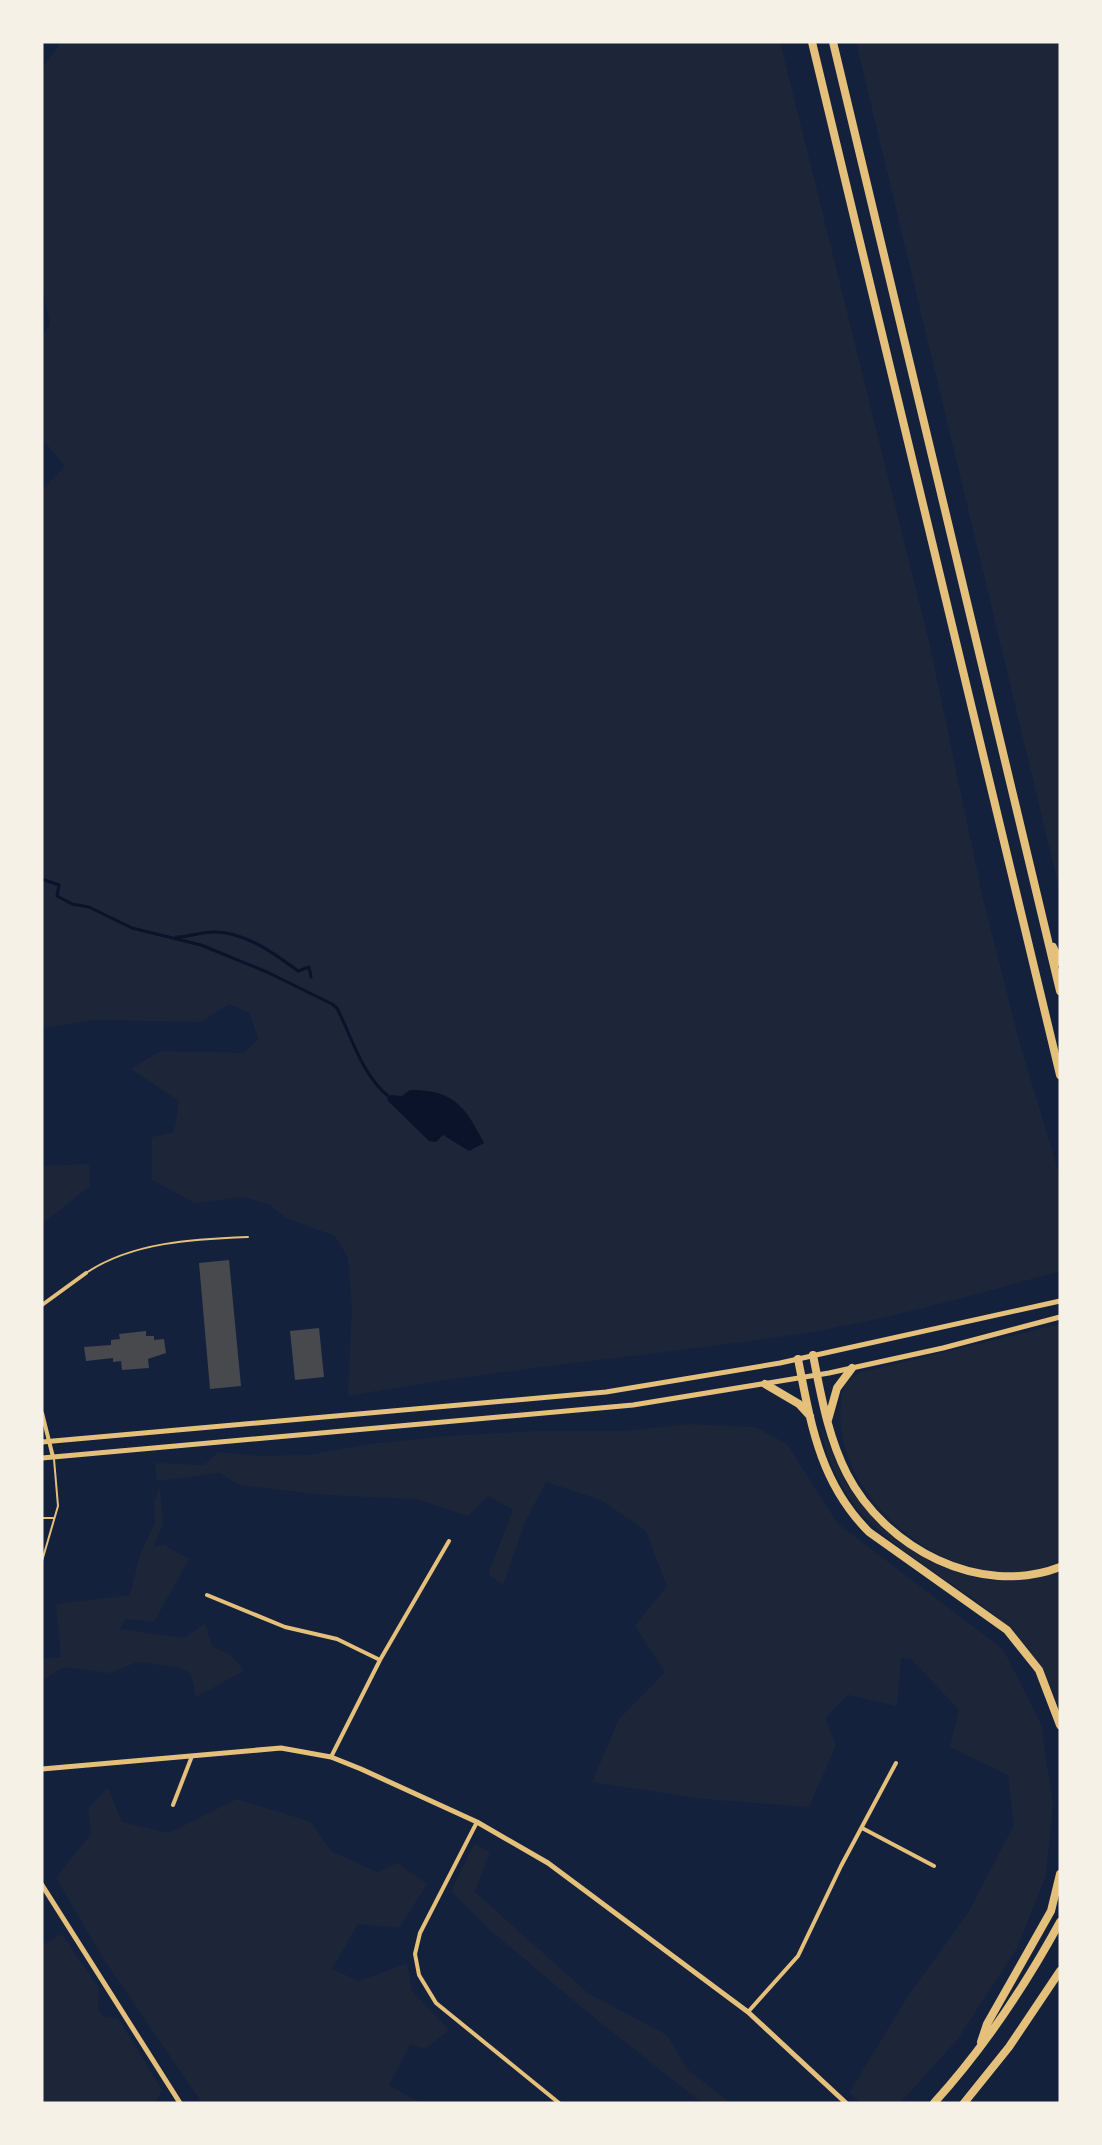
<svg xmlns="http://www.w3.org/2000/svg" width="1102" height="2145" font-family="'Archivo Narrow',sans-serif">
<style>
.green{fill:#1d2539}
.water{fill:#0b132b}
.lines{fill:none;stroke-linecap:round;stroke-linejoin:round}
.stream{stroke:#0b132b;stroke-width:3}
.building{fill:#48494c}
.service{stroke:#e5c07b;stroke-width:2}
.minor{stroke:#e5c07b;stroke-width:4}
.tertiary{stroke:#e5c07b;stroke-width:5}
.secondary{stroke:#e5c07b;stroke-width:5}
.motorway{stroke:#e5c07b;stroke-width:8}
</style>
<rect width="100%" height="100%" fill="#14213d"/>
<path class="green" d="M62,42H780L930,646L983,899L1021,1048L1060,1177V1271C974,1295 887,1320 799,1334C649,1356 497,1369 348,1396L352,1307L348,1258L335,1236L286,1218L270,1205L243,1197L195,1203L152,1180V1137L174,1132L179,1101L131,1069L160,1051L244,1053L258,1039L250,1013L229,1004L200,1022L96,1020L42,1028V490L65,466L42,439V336L50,324L42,286V68Z
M856,42H1060V892Z
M89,1164L90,1186L42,1224V1166Z
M1060,1324V1562C1040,1570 1019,1574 997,1572C920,1566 831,1484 841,1403C842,1388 847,1377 862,1372Z
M687,1424L755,1427L787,1444L838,1524L1003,1649L1041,1724L1053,1804L1046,1876L1017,1948L957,2040L900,2103H861L849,2093L908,1996L968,1913L1014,1825L1008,1775L950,1747L959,1710L911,1659L901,1658L897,1706L848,1695L825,1718L836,1745L809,1807L703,1799L592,1782L619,1719L665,1672L635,1626L667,1586L646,1531L601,1500L546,1482L525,1522L503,1585L488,1574L513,1510L489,1496L468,1516L417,1499L325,1495L239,1485L220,1473L157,1481L155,1463L204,1465L218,1452L259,1456L309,1455L369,1444L448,1436L534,1431H625Z
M823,1429C830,1447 837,1467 847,1484C891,1553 978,1603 1060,1571V1712C1030,1612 946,1591 876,1528C846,1502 830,1467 821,1430Z
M160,1487L163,1524L153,1547L164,1545L189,1559L154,1622L125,1619L120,1629L184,1638L205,1623L212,1646L232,1656L244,1671L196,1697L191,1673L176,1667L137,1662L110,1673L64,1667L42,1681V1659L61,1657L56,1604L130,1595L140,1554L155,1523L154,1502Z
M108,1788L122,1822L169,1833L237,1799L311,1822L331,1851L377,1872L398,1863L427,1884L399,1928L358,1924L332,1969L359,1981L407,1963L412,1991L449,2030L425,2049L410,2045L389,2085L421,2103H202L105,1961L56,1878L91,1834L88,1808Z
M474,1844L490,1852L475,1892L589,1994L667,2035L687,2069L731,2103H702L586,2011L490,1930L451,1891Z
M62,1934L99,1989L98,2009L104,2017L118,2018L162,2090L155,2103H42V1945Z"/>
<path class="water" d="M410,1090C454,1089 466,1108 484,1143L469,1151L443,1135L436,1142L429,1141L387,1100L391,1095L402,1096Z"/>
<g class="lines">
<path class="stream" d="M42,879L59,885L57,896L72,904L89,907L132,928L201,945L267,972L332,1004L337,1008C352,1038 362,1075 389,1097
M176,937C189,937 201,932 213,932C244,931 275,954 298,971L309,967L311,977"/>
</g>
<path class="building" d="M229,1260L241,1386L210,1389L199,1263Z
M319,1328L324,1377L295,1380L290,1331Z
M146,1331V1336H154V1340L164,1339L166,1353L148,1359L149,1368L122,1370L121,1361L113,1362V1358L86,1361L84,1347L111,1345V1340L120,1339L119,1334Z"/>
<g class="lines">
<path class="service" d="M86,1273C132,1242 194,1239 248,1237
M42,1518H54
M42,1561L58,1506L54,1459"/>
<path class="minor" d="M42,1305L86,1273
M42,1413L53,1457
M207,1595L285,1627L337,1639L380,1660
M331,1757L380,1660L449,1541
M173,1805L192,1756
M477,1822L420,1933L415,1954L419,1975L436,2003L559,2103
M862,1828L934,1866
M748,2012L798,1956L841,1866L896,1763"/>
<path class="tertiary" d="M42,1769L281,1748L331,1757L361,1769L477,1822L548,1863L748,2012L846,2103"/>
<path class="secondary" d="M42,1442L606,1392L780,1363L1060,1301
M42,1458L633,1405L829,1373L943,1348L1060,1317
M42,1885L180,2103"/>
<path class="motorway" d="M812,42L1060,1075
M833,42L1060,991
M1053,947L1060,962
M813,1355C821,1395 828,1437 847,1474C885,1548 980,1598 1060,1567
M798,1359C811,1425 820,1483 869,1532L1007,1630L1039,1670L1060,1725
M765,1384L799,1404L810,1416
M828,1420L837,1388L852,1368
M981,2042L987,2024L1051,1911L1060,1874
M934,2103C983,2049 1025,1986 1060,1922
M964,2103L1009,2047L1060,1971"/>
</g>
<rect width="1102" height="2145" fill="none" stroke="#f6f1e7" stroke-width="87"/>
</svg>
